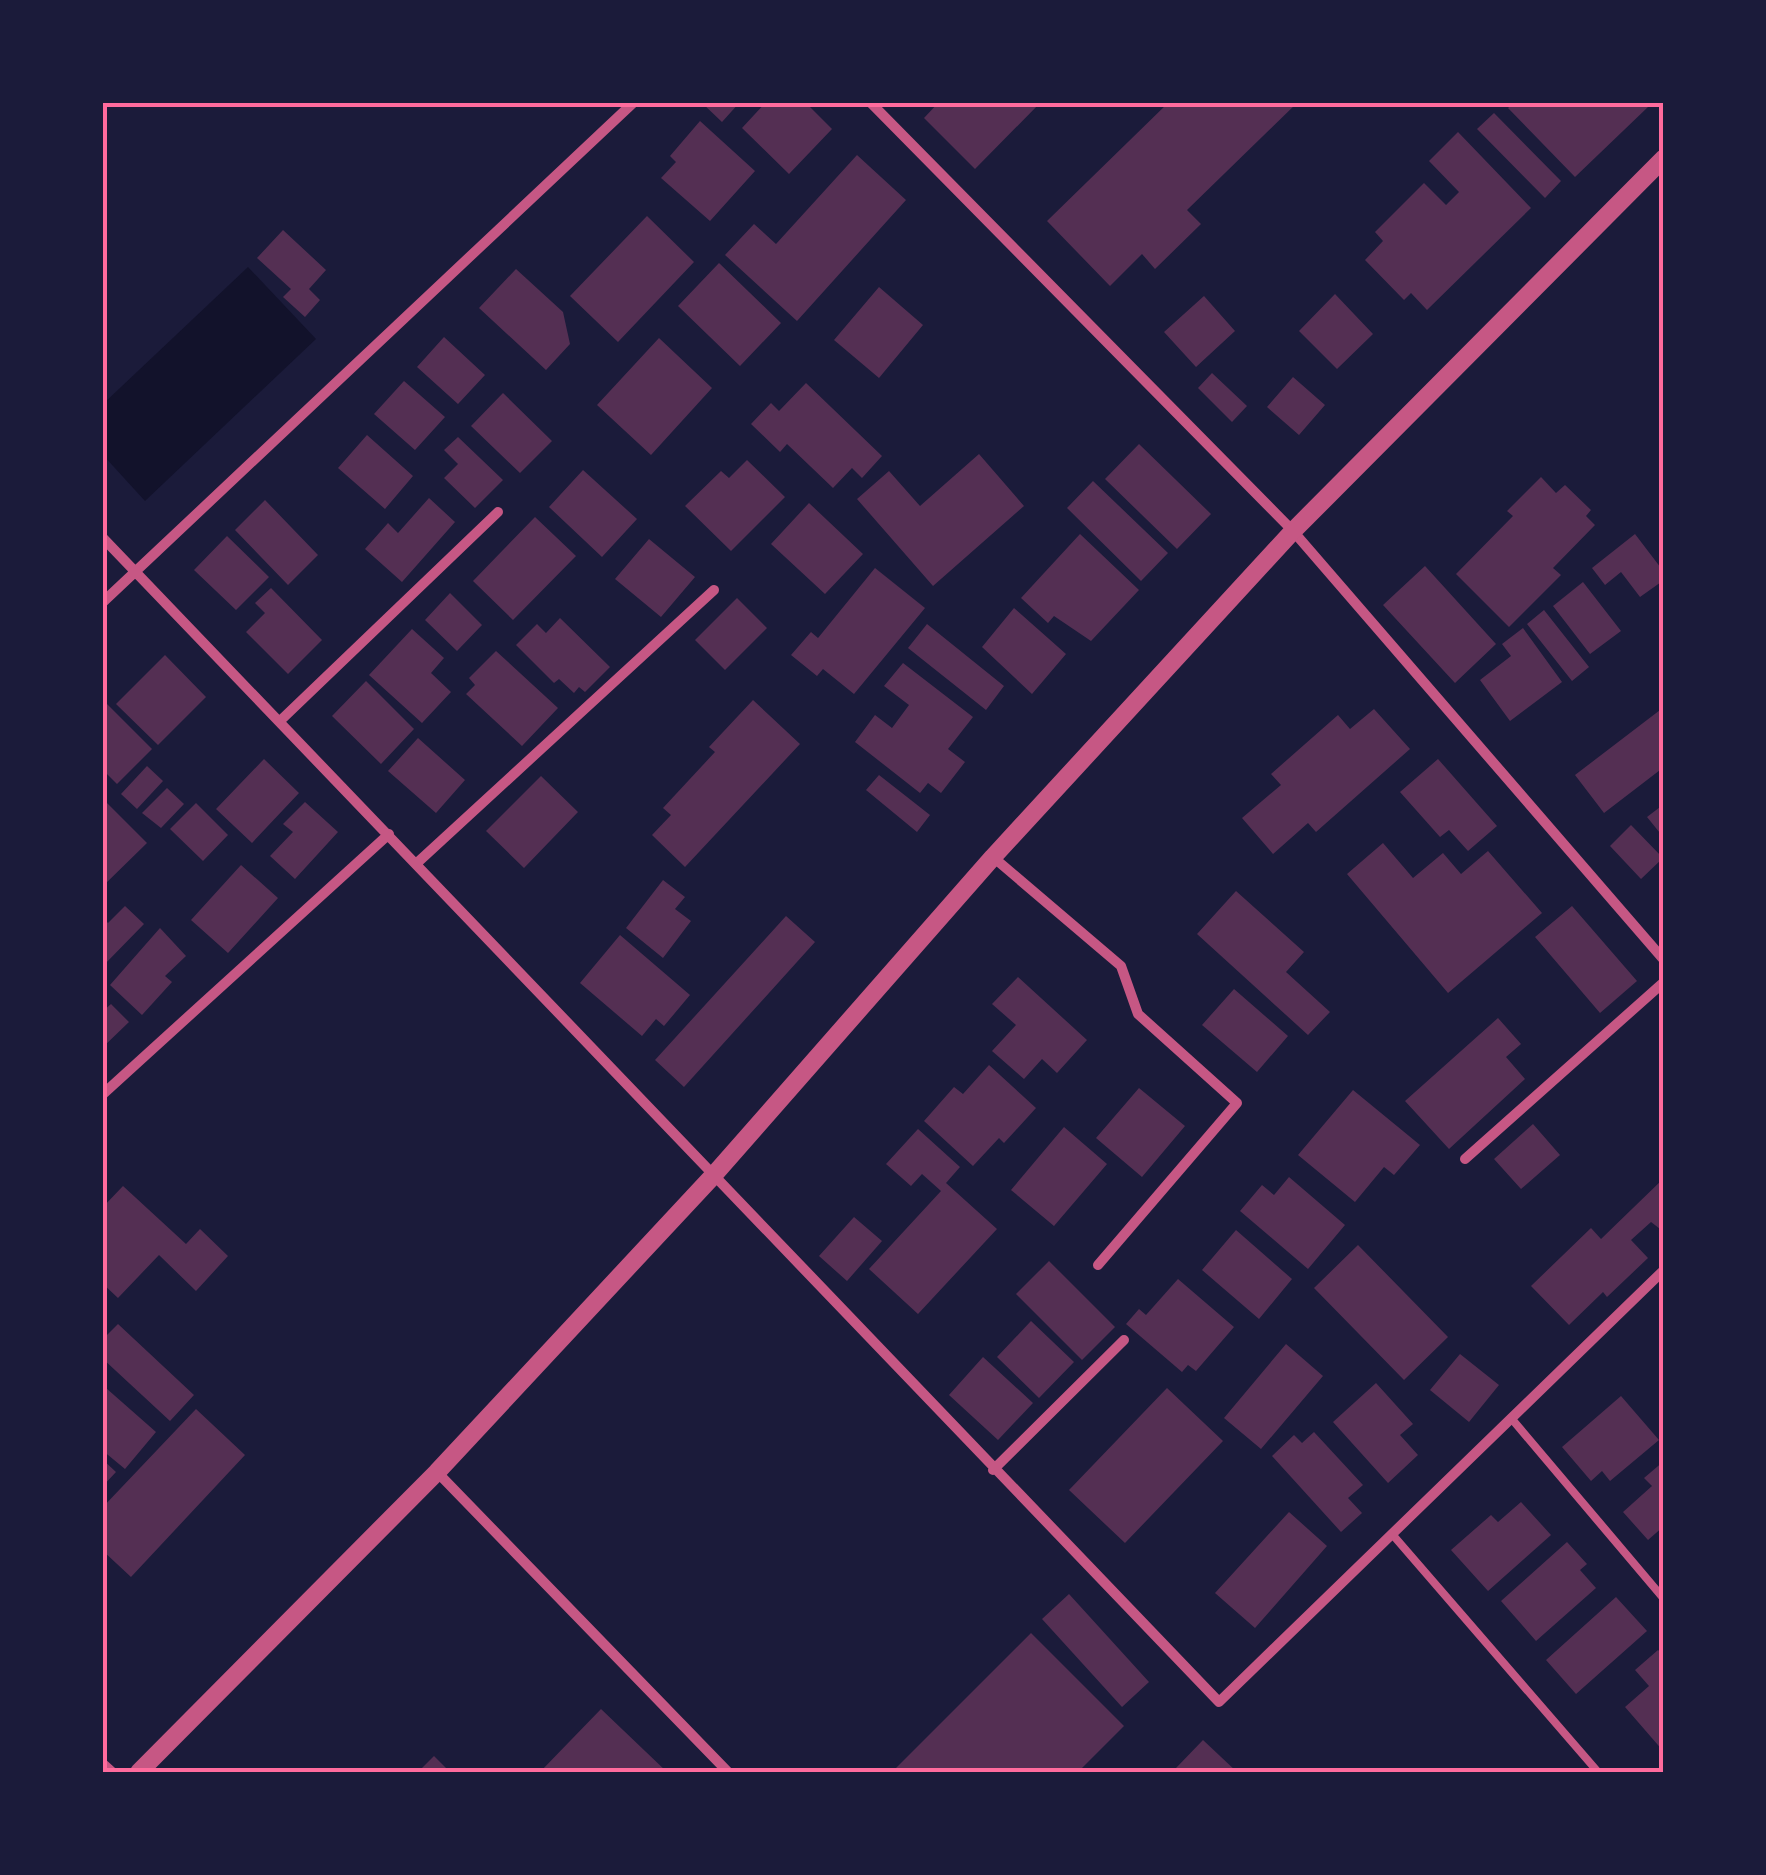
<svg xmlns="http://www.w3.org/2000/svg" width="1766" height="1875" font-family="Cabin,sans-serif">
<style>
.water{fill:#12122b}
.building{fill:#542f53}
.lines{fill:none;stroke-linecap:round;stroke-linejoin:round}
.service{stroke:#c65784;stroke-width:8}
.minor{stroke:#c65784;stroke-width:10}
.tertiary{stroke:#c65784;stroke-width:18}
.neatline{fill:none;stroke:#ff6b9d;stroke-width:4}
</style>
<rect width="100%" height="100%" fill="#1b1b3a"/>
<path class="water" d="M248,267L316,339L145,501L103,455V404Z"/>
<path class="building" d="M701,102H740L722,122Z
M766,102H805L832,129L789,174L742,128Z
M939,102H1041L975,169L924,118Z
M1169,102H1298L1187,210L1201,224L1155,269L1142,254L1110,286L1047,221Z
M1514,102H1644L1648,107L1575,177L1508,108Z
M1494,113L1561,181L1545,198L1477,129Z
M700,121L755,171L710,221L661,178L676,162L670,156Z
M1458,132L1531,208L1427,310L1411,293L1404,300L1365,260L1383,241L1375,232L1424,183L1446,205L1459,192L1429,161Z
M857,155L906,200L797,321L725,255L754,224L776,244Z
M647,216L694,262L618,342L570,296Z
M283,230L326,270L309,289L320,300L305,317L283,297L291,289L257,258Z
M719,263L781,323L740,366L678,306Z
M516,269L563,312L570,344L546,370L479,308Z
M879,287L923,325L879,378L834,340Z
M1335,294L1373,334L1337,369L1299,331Z
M1204,296L1235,331L1196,367L1164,332Z
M444,337L485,375L458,404L417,367Z
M659,338L712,388L651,455L597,405Z
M1212,373L1247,406L1232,422L1198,388Z
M1293,377L1325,405L1299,435L1267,407Z
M404,381L445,417L415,450L374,414Z
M806,383L882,456L862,478L852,468L833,488L787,444L780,452L751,424L771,403L779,411Z
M503,393L552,441L520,473L471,426Z
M367,435L413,476L385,509L338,468Z
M458,437L503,480L475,508L444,478L458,464L444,450Z
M1139,444L1211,514L1177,549L1105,479Z
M979,454L1024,506L933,586L857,499L889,471L920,506Z
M747,460L785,497L731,551L685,506L721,471L729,478Z
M583,470L637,519L602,557L549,507Z
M1541,477L1556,493L1565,485L1591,510L1586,516L1595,525L1553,568L1561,575L1509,627L1456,574L1513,516L1507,511Z
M1093,481L1168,553L1141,581L1067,508Z
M429,498L455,522L402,582L365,549L388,523L398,533Z
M265,500L318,555L288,585L235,530Z
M809,503L863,554L825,594L771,544Z
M535,517L576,556L513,620L473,581Z
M1080,534L1139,590L1091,641L1054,616L1048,623L1021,598Z
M1635,534L1664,572V580L1640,597L1621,572L1605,585L1592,568Z
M227,536L269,577L236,610L194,570Z
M649,539L695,577L661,617L615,579Z
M1425,566L1496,644L1455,683L1383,605Z
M875,568L925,608L854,694L823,669L817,676L791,655L811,632L818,638Z
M1583,582L1621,631L1590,654L1553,606Z
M271,588L322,640L288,674L246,632L265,613L255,603Z
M450,593L482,625L457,651L425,620Z
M737,598L767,628L725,670L695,640Z
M1014,608L1066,654L1032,694L982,647Z
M1544,610L1589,667L1572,681L1527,624Z
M560,618L610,667L585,692L579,687L574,693L559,679L554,683L516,645L537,624L546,633Z
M927,624L1004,686L986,710L908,648Z
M1523,628L1562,682L1510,721L1480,680L1511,656L1502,644Z
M412,629L444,658L431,673L451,692L422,723L369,675Z
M496,651L558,708L522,746L466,694L475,685L469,678Z
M165,655L206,697L158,745L116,704Z
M903,663L973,717L948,749L965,762L941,793L928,783L920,793L855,742L875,715L892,728L909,705L884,686Z
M366,681L414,729L381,764L332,716Z
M102,699L152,749L117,784L102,769Z
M753,700L800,744L685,867L652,835L671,815L663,808L715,752L709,747Z
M1664,707V767L1604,813L1575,775Z
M1374,709L1410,749L1316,832L1308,823L1273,854L1242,818L1281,785L1271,774L1338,715L1350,729Z
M418,738L465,780L436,813L388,771Z
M264,759L299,793L252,843L216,809Z
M1438,759L1497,826L1468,851L1449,830L1440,837L1400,792Z
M147,766L163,781L137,809L121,794Z
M879,775L930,815L917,832L866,790Z
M541,776L578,812L524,868L486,831Z
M167,788L184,804L161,828L142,813Z
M102,798L147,843L102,887Z
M305,802L338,832L295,879L270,856L293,832L283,824Z
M196,803L228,835L203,861L170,829Z
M1664,804V838L1647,817Z
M1631,825L1663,858L1641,879L1610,846Z
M1383,843L1413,878L1443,853L1461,874L1488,851L1542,913L1448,993L1347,874Z
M241,865L278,898L228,953L191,920Z
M663,880L685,897L675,909L691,921L663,958L626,928Z
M1236,891L1304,952L1286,972L1330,1012L1308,1035L1197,934Z
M125,906L144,924L102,967V917L108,923Z
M1572,906L1637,981L1600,1013L1535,937Z
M786,916L815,942L684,1087L655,1060Z
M160,928L186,956L165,976L172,982L142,1015L110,985Z
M620,935L690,995L664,1026L656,1019L642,1036L580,983Z
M1018,977L1087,1040L1057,1073L1042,1059L1024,1079L992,1051L1016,1025L992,1004Z
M1234,989L1288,1036L1257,1072L1202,1025Z
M111,1004L129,1022L102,1048V1012Z
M1498,1018L1521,1044L1506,1057L1525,1079L1449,1149L1405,1101Z
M989,1065L1036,1108L1004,1143L999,1138L973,1166L924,1121L954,1087L963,1094Z
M1139,1088L1185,1126L1142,1177L1096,1138Z
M1353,1090L1420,1145L1394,1175L1384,1167L1355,1202L1298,1155Z
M1533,1124L1560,1155L1521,1189L1494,1159Z
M1064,1127L1107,1164L1054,1226L1011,1190Z
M918,1129L960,1167L946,1183L997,1229L918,1314L869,1269L941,1191L922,1174L911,1186L886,1164Z
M1289,1177L1345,1225L1308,1269L1240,1211L1262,1185L1274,1195Z
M1664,1178V1232L1651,1222L1631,1240L1648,1258L1607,1297L1603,1292L1569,1325L1531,1286L1591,1228L1601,1239Z
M123,1186L186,1244L200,1229L228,1256L196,1291L159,1255L118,1298L102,1283V1208Z
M854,1217L882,1241L847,1281L819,1256Z
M1236,1230L1292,1279L1259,1319L1202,1270Z
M1358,1245L1448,1337L1404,1380L1314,1288Z
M1049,1261L1115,1327L1082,1360L1016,1294Z
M1178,1279L1234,1327L1196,1371L1188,1365L1182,1372L1126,1324L1139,1309L1146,1315Z
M1031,1321L1074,1362L1039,1398L997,1357Z
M118,1324L194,1395L170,1421L102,1358V1340Z
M1286,1344L1323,1376L1261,1449L1224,1418Z
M1460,1354L1499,1385L1469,1422L1430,1390Z
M983,1357L1033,1403L998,1440L949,1395Z
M1376,1383L1413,1424L1400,1435L1418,1455L1388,1483L1333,1422Z
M106,1388L156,1432L125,1469L102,1450Z
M1167,1388L1223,1441L1125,1543L1069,1490Z
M1621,1396L1659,1440L1610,1481L1602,1471L1591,1481L1562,1447Z
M196,1409L245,1455L131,1577L102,1550V1508Z
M1314,1432L1363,1485L1348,1498L1362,1513L1341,1532L1272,1456L1294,1435L1302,1443Z
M102,1459L116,1472L102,1487Z
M1664,1461V1526L1648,1540L1623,1512L1652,1486L1644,1478Z
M1521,1502L1551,1535L1488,1591L1451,1550L1491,1515L1498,1522Z
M1289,1512L1327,1546L1255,1628L1215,1593Z
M1567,1542L1587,1564L1580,1570L1596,1588L1536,1641L1501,1601Z
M1069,1594L1149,1682L1122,1707L1042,1619Z
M1616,1597L1647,1631L1576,1694L1546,1660Z
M1031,1633L1124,1726L1078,1772H892Z
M1658,1650L1664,1655V1752L1625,1707L1649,1686L1635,1670Z
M601,1709L667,1772H540Z
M1203,1740L1237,1772H1181L1176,1768Z
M434,1756L450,1772H418Z"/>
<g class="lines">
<path class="service" d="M1511,1418L1664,1599
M1392,1534L1598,1772"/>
<path class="minor" d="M870,102L1293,531L1664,960
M102,537L1219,1702L1664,1270
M102,603L634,102
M281,720L498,512
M993,857L1121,966L1138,1014L1237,1103L1098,1265
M417,863L714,590
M102,1095L389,834
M1465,1159L1664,982
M993,1470L1124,1340
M437,1472L728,1772
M102,1763L112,1772"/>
<path class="tertiary" d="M139,1772L437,1472L712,1177L993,857L1293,531L1664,158"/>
</g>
<rect width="1766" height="1875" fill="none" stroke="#1b1b3a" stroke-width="210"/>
<rect x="105" y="105" width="1556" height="1665" class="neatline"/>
</svg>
